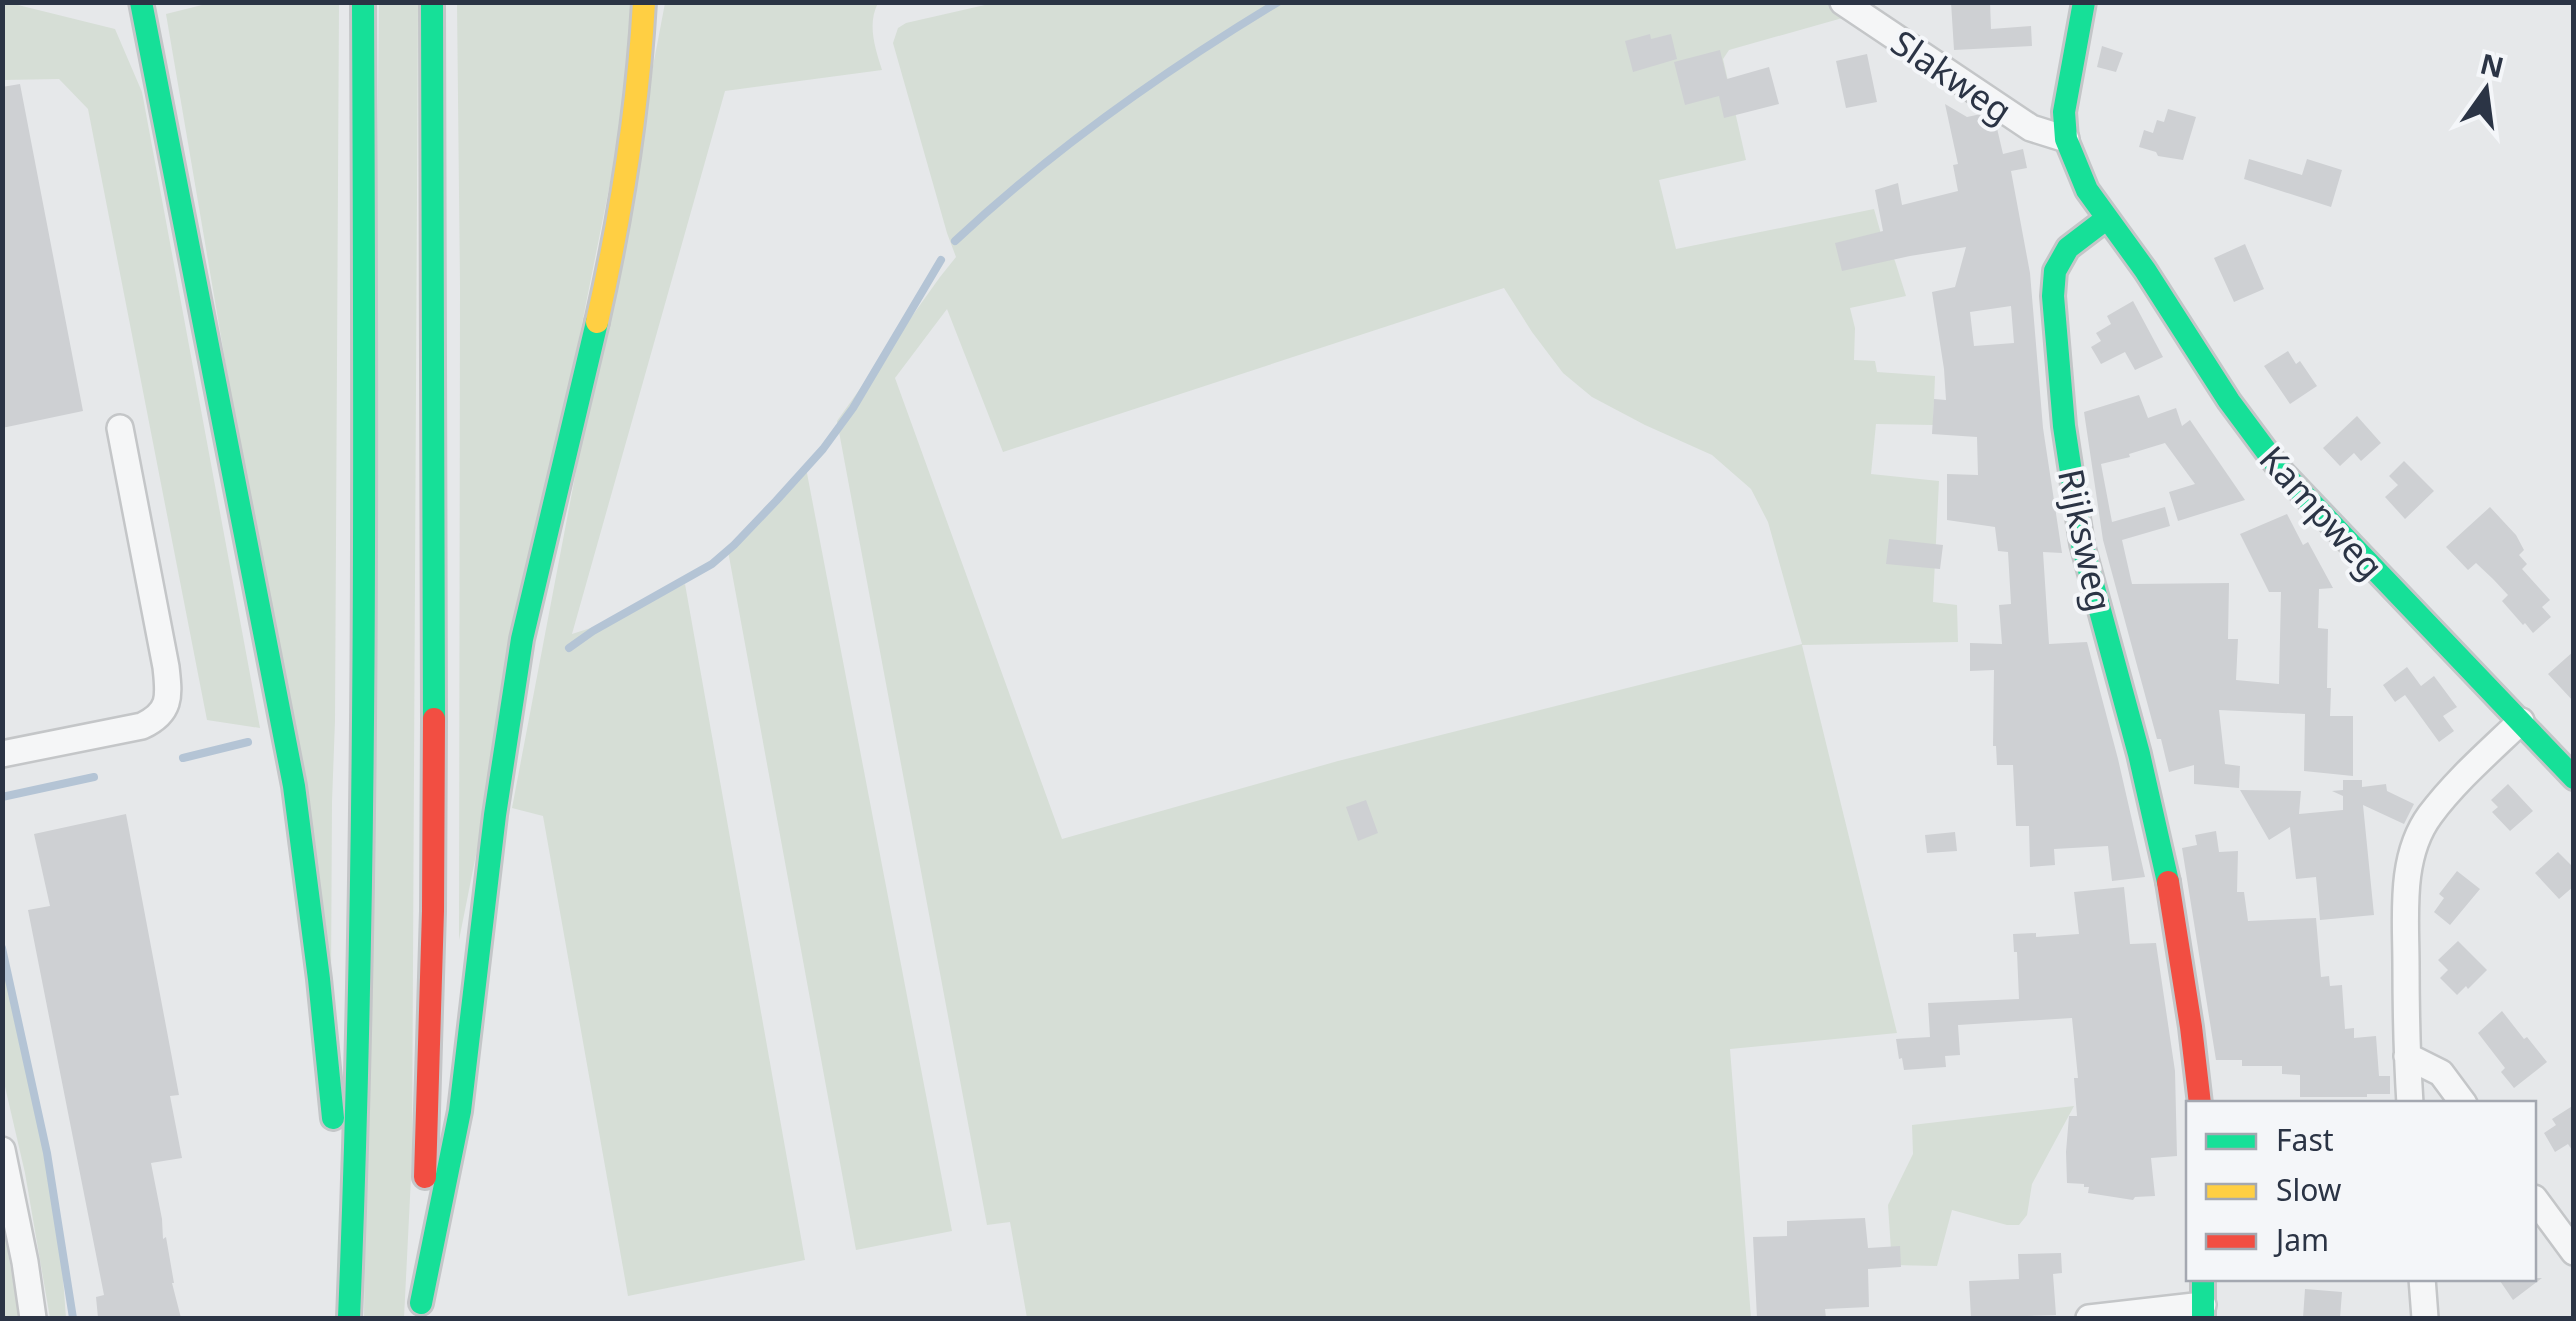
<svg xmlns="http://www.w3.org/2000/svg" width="2576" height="1321" font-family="'Noto Sans',sans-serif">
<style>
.green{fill:#d6ded6;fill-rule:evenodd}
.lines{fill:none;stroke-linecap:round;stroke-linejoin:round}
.stream{stroke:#b4c4d5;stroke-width:8}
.building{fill:#ced0d3;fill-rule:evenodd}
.street-casing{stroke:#c4c6c8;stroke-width:30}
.fast-casing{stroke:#c4c6c8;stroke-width:28}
.slow-casing{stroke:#c4c6c8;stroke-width:28}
.jam-casing{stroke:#c4c6c8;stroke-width:28}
.street{stroke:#f5f6f7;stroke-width:25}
.fast{stroke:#16e098;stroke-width:22}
.slow{stroke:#ffcf43;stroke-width:22}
.jam{stroke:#f24e42;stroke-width:22}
.labels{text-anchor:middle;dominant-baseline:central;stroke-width:8;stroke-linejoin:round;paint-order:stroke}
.street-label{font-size:35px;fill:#2b3445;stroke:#f4f6f9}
</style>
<rect width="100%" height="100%" fill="#e6e8ea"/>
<path class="green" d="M418,2L412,1157L404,1318H364L379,3Z
M998,2H1828L1846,17L1729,50L1723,59L1746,160L1659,180L1676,249L1874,209L1881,234L1895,261L1906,296L1850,308L1855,328L1854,360L1875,361L1877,372L1935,376L1933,425L1876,424L1871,474L1939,481L1933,602L1957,605L1958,642L1802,645L1897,1033L1730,1049L1751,1318H1027L1010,1222L987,1225L837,421L940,277L956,257L947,233L893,43L898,28L906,23ZM1504,288L1532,332L1563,373L1592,397L1645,425L1712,455L1751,489L1768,522L1802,644L1338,761L1062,839L895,378L947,309L1003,452Z
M210,3H339L335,721L332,802L331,982L166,14Z
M457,3H631L630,83L459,940L460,286Z
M665,3H878C867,24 875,48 882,70L725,91L572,634L600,625L685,584L805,1260L628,1296L543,816L512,808Z
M2,5H18L115,29L142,92L260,728L207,720L88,109L59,79L3,80Z
M806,468L952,1231L856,1250L728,551C758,527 784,500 806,468Z
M3,959L51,1176L61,1251L66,1318H50L25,1173L3,1078Z
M2074,1106L2032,1184L2027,1215L2019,1225H2007L1952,1210L1937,1266L1892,1265L1888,1205L1913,1154L1912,1125Z
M3,1221L19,1318H3Z"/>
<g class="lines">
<path class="stream" d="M955,241C1052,150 1164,71 1278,2
M569,648L593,631L712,564L734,545L776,501L823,449L853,408L941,260
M183,758L248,742
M2,797L94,777
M2,948L47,1153L73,1318"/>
</g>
<path class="building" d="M1951,2H1990L1991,29L2031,26L2032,46L1954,50Z
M1650,34L1651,39L1671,34L1677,59L1633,72L1625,41Z
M2102,46L2123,53L2116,72L2097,67Z
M1720,50L1727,79L1769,67L1779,104L1724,118L1719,96L1685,105L1674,62Z
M1867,54L1877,102L1846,108L1836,61Z
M20,84L83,411L2,428V87Z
M1945,104L1967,117L1981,114L1996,124L2003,154L2023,149L2027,168L2011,171L2030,273L2043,428L2062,553L2043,552L2049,644L2087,642L2118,759L2145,877L2112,881L2108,846L2054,849L2055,865L2030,867L2029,826H2016L2013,765H1997L1996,746H1993L1994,670L1970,671V643L2002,644L1999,605L2011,604L2008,552L1998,551L1995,527L1947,520V474L1978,475L1977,437L1932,434L1934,399L1946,400L1944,369L1932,292L1955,287L1966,247L1910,256L1842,271L1835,243L1883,231L1875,190L1898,183L1902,205L1958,191L1953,165L1958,164ZM2011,306L2014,343L1974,346L1970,312Z
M2168,109L2196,117L2183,160L2158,156L2156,152L2139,147L2144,130L2153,133L2157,120L2164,122Z
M2249,159L2302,175L2307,159L2342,170L2331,207L2244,179Z
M2245,244L2264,289L2234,302L2214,258Z
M2133,301L2163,357L2135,370L2125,352L2101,364L2091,347L2101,341L2096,333L2111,324L2107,316Z
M2288,351L2296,364L2300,361L2317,386L2290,404L2264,366Z
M2139,395L2148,418L2176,408L2182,426L2190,420L2245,500L2178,521L2169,492L2195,484L2165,443L2129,454L2130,457L2101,464L2112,522L2165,507L2170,526L2122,540L2132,584L2229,583L2228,639H2238L2236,680L2279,684L2281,592H2269L2240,534L2287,514L2303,545L2308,542L2333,588L2319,589L2318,628L2328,629L2327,688H2331L2330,716H2353V776L2304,771L2305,714L2219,710L2225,764L2240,766L2239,788L2194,784V765L2169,772L2161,739H2157L2103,540L2084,412Z
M2357,416L2381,443L2361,461L2354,453L2340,466L2323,448Z
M2404,461L2434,491L2405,519L2385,497L2398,485L2389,476Z
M2490,507L2516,535L2524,550L2519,555L2527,564L2522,569L2550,600L2542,607L2551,617L2533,633L2525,623L2523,625L2502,601L2508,595L2493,579L2476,563L2468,570L2446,547Z
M1889,539L1943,545L1940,569L1886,564Z
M2574,651V702L2548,674Z
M2407,667L2421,686L2434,676L2457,707L2443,716L2454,731L2439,742L2405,695L2395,702L2383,685Z
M2343,780H2362V787L2386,784L2387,791L2414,804L2404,824L2363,805L2374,915L2320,920L2316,877L2296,879L2290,827L2269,840L2240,790L2301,791L2299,814L2343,810V796L2332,791L2343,790Z
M2508,784L2533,811L2510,831L2492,812L2498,807L2491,800Z
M1366,800L1378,833L1358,841L1346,807Z
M126,814L179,1095L170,1096L182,1158L151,1163L162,1219L163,1239L166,1237L174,1283H172L181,1318H98L96,1297L104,1295L28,910L50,906L34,834Z
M2216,831L2219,852L2238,851L2237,892H2244L2248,921L2316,918L2321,977L2329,976L2330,986L2342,985L2345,1029L2354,1028V1038L2376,1036L2379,1076H2390V1094H2367V1097H2300V1075L2282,1074V1066H2242V1060H2216L2182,848L2197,845L2195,835Z
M1955,832L1957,851L1927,853L1925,835Z
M2558,852L2574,868V886L2559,899L2535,873Z
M2457,871L2480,889L2450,925L2434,912L2444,898L2439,894Z
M2124,887L2130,944L2156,943L2175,1071L2177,1156L2151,1158L2155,1196L2135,1197L2133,1200L2088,1193L2089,1187H2084V1184L2067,1183L2066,1152L2069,1116H2077L2074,1078H2078L2072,1018L1958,1025L1960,1055L1945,1056L1946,1067L1904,1070L1902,1058L1899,1059L1896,1039L1930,1037L1928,1003L2019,999L2017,952H2014L2013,934L2036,933V937L2079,934L2074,892Z
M2458,941L2487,970L2468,989L2466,986L2457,995L2440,978L2448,970L2438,960Z
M2502,1011L2524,1039L2527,1037L2547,1062L2514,1088L2501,1072L2505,1068L2478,1033Z
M2574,1105V1153L2568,1144L2555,1152L2544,1133L2556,1125L2552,1119Z
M1865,1218L1868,1248L1900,1246L1901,1267L1868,1269L1869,1307L1825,1309L1826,1318H1757L1753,1237L1787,1236V1221Z
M2061,1253L2062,1273L2053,1274L2056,1315L1971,1318L1969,1281L2019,1279L2018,1254Z
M2498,1278H2542L2513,1300Z
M2305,1289L2342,1292L2340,1318H2303Z"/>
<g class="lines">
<g class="street-casing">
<path id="street" d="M1843,2L2031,128L2066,139
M2,754L142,726C172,712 169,695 166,667L120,428
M2407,1056L2441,1073L2464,1104
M2410,1104C2407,1057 2406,1011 2406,965C2406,916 2399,857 2430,815C2456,780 2490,751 2521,721
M2,1150L25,1262L33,1318
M2534,1198L2574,1252
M2422,1278L2425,1318
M2089,1318L2203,1305"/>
</g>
<g class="fast-casing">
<path id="fast" d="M141,2L294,786L319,979L333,1118
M432,2L434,719
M2084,2L2064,112L2066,139L2087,190L2145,270L2229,401L2281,471L2574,778
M2106,219L2068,248L2055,271L2053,296L2064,426L2082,544L2139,754L2168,882
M2203,1278V1318
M421,1303L460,1111L495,815L522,639L597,322
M349,1318C367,879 365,441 363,2"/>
</g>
<g class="slow-casing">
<path id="slow" d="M597,322C621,216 638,110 644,2"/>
</g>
<g class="jam-casing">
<path id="jam" d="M2168,882L2191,1027L2200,1104
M425,1177L433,911L434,719"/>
</g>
<use href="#street" class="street"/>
<use href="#fast" class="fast"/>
<use href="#slow" class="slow"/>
<use href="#jam" class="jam"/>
</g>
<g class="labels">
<g class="street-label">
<text transform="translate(1952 76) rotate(34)">Slakweg</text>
<text transform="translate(2322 512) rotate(48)">Kampweg</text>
<text transform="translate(2086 540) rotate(78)">Rijksweg</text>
</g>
</g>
<rect width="2576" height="1321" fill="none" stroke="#2b3445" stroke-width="10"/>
<rect x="2186" y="1101" width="350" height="180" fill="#f4f6f9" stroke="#a4a8b1" stroke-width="2.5"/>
<rect x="2206" y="1134" width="50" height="15" fill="#16e098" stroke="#a4a8b1" stroke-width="2.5"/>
<text x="2276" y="1151" font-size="30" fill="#2b3445">Fast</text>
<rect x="2206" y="1184" width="50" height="15" fill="#ffcf43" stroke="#a4a8b1" stroke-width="2.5"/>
<text x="2276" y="1201" font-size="30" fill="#2b3445">Slow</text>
<rect x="2206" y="1234" width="50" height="15" fill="#f24e42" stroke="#a4a8b1" stroke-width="2.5"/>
<text x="2276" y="1251" font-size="30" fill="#2b3445">Jam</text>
<g transform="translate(2486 90) rotate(14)" stroke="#f4f6f9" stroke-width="8" paint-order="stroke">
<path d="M0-8L18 38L0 25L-18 38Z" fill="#2b3445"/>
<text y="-15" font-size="28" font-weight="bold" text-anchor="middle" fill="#2b3445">N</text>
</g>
</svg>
